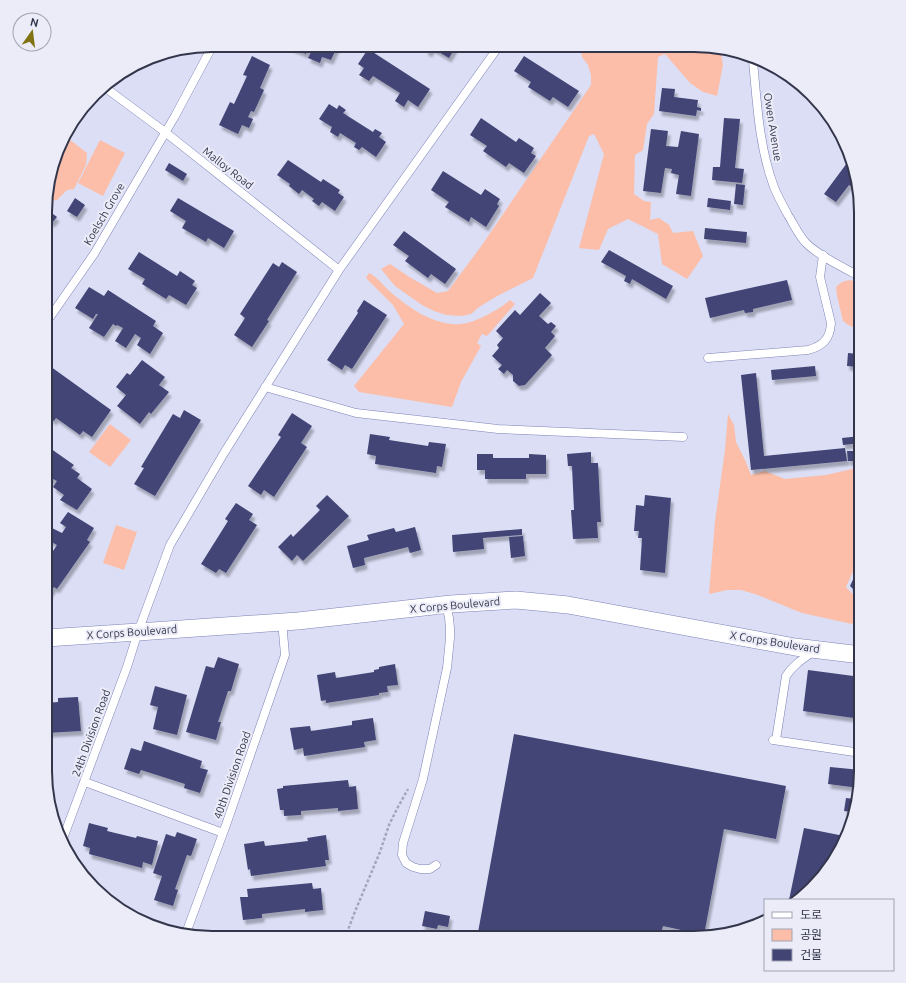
<svg xmlns="http://www.w3.org/2000/svg" width="906" height="983" font-family="Ubuntu,'Noto Sans KR',sans-serif">
<style>
.green{fill:#fcbea8}
.building{fill:#424574;filter:url(#shadow)}
.lines{fill:none;stroke-linecap:round;stroke-linejoin:round}
.service-casing{stroke:#7d82b5;stroke-width:9}
.minor-casing{stroke:#7d82b5;stroke-width:18}
.path{stroke:#a3a6bd;stroke-width:2.5;stroke-dasharray:3 2;stroke-linecap:butt}
.service{stroke:#fff;stroke-width:8}
.minor{stroke:#fff;stroke-width:17}
.labels{text-anchor:middle;dominant-baseline:central;stroke-width:4;stroke-linejoin:round;paint-order:stroke}
.street-label{font-size:11px;fill:#33354b;stroke:#ebecf8}
.rim{fill:none;stroke:#33354b;stroke-width:2}
</style>
<defs>
<filter id="shadow"><feDropShadow dx="2.5" dy="4.5" stdDeviation="1" flood-color="#0004"/></filter>
</defs>
<rect width="100%" height="100%" fill="#dbdef5"/>
<path class="green" d="M580,46H715L720,48L723,65L717,96L703,92L690,83L665,54L658,57L654,114L647,124L643,150L635,155L634,194L644,201L651,202L650,220L659,218L669,225L673,233L693,231L703,256L687,279L662,264L658,234L628,219L608,229L599,250L579,248L604,154L594,134L589,136L533,278L499,295L479,307L471,314L462,316L446,315L434,311L422,305L395,286L381,269L390,264L411,278L437,293L448,291L482,245L591,85V75L588,65L582,57Z
M65,136L87,153L86,165L74,189L67,190L57,200L48,201V180Z
M100,140L125,153L103,196L78,183Z
M369,273C378,277 385,288 394,295C412,310 436,326 461,324C470,323 479,319 487,315C496,310 502,307 510,300L515,304L487,336L482,334L477,343L481,346L461,382L452,407L359,392L354,386L404,324L393,305L366,278Z
M851,280L861,287V328C854,329 848,325 843,321L837,296L836,287C841,282 844,281 851,280Z
M728,414L734,425L736,442L745,460L751,475L765,471L785,479L826,475L861,467V561L855,567L846,587L861,603V618L852,624L802,613L758,595L741,590H727L709,594L715,521L725,450Z
M110,424L131,440L110,467L89,452Z
M116,525L137,532L124,570L103,563Z"/>
<path class="building" d="M285,45H338L331,60L322,57L320,63L308,58L311,52L308,50L306,54Z
M427,46H456L449,58L432,48L430,53L425,50Z
M368,49L430,89L418,107L408,100L404,107L395,101L400,93L373,76L369,81L359,75L364,68L358,64Z
M252,56L270,65L260,88L264,90L254,112L251,111L248,117L253,119L249,128L242,125L238,134L219,125L230,102L234,104L247,76L243,75Z
M524,56L579,91L568,107L553,97L550,101L528,87L531,82L514,71Z
M662,88L675,89L674,97L698,100L697,107L701,108V111L697,110L696,116L659,111Z
M329,104L337,109L339,105L346,110L343,113L373,132L375,129L382,133L379,137L386,142L376,157L362,147L359,150L354,147L356,143L340,133L338,137L330,132L332,127L319,119Z
M481,118L516,142L519,138L534,148L531,153L536,156L524,173L509,163L506,167L483,151L487,146L470,135Z
M724,118L740,119L735,168L744,169L742,183L712,180L713,167H720Z
M651,129L668,131L666,146L678,147L681,131L699,134L691,196L676,194L679,175L671,173L672,169L665,168L661,193L643,191Z
M288,160L321,182L323,179L340,190L338,193L344,197L335,211L322,202L319,206L312,201L314,199L302,190L299,194L289,186L290,184L277,175Z
M169,163L187,174L183,181L165,170Z
M847,163L854,168L858,190L849,185L836,202L824,194Z
M443,171L481,195L485,189L500,199L497,204L499,206L486,227L471,217L469,222L445,207L449,202L431,190Z
M736,184L745,185L743,205L734,204Z
M75,198L85,205L77,217L67,211Z
M178,198L234,231L224,248L208,238L206,242L182,228L186,221L170,211Z
M708,198L731,201L730,210L707,207Z
M49,211L57,217L52,223L48,220V212Z
M705,228L747,232L746,243L704,239Z
M404,231L456,269L445,284L431,274L428,278L405,261L409,256L393,245Z
M609,250L673,286L666,299L632,279L630,284L624,281L626,276L601,262Z
M139,252L177,276L180,271L195,281L192,285L197,288L186,305L169,295L166,299L142,284L145,279L128,269Z
M282,262L297,272L267,320L269,321L252,347L234,335L245,318L240,314L273,263L279,267Z
M787,280L792,300L753,309V312L745,313L744,310L710,318L705,298Z
M89,287L104,296L108,290L156,321L153,326L163,333L150,354L137,345L141,338L135,334L126,348L115,341L123,328L117,325L116,326L113,324L104,337L89,328L98,314H96L93,319L75,308Z
M540,293L551,303L539,316L548,324L551,322L556,326L551,332L555,336L545,348L552,355L525,385L519,386L513,381V375L507,370L504,374L498,369L502,365L492,356L499,348L497,345L503,338L496,331L515,310L520,315Z
M364,300L387,315L352,369L345,365L342,370L327,360L358,313L357,311Z
M848,353L858,354V367L847,366Z
M142,360L165,377L159,385L169,392L151,414L149,412L140,424L117,406L126,395L116,387L127,373L130,375Z
M47,364L111,410L92,437L83,431L80,435L56,418L54,421L47,416Z
M815,366L816,376L772,380L771,370Z
M756,373L764,456L845,448L847,461L751,470L741,375Z
M858,379H861V395H860Z
M184,410L201,420L155,496L134,484L144,468L141,467L173,414L180,418Z
M292,413L312,426L301,443L307,447L274,497L264,490L261,495L248,486L281,437L278,435Z
M370,434L390,437L389,440L428,446L429,442L446,444L442,467L437,466L436,473L375,464L376,456L367,454Z
M861,436V443L843,445L842,438Z
M47,446L74,465L71,468L80,474L77,478L92,489L77,510L60,500L64,495L53,487L57,481L53,479L47,488Z
M847,451H855V461H848Z
M591,452V463H598L601,522H597L598,538L573,539L571,510H574L572,466H568L567,454Z
M477,454H493V458H529V454L546,455V474H526V479H485V470H477Z
M327,495L349,516L303,561L297,555L292,561L278,547L291,534L293,537L320,510L316,506Z
M645,495L671,498L665,573L640,570L642,538H638L639,531H634L636,505L644,506Z
M236,503L253,514L249,520L257,525L226,573L219,569L216,573L201,564L228,521L225,519Z
M68,512L94,528L87,540L90,542L57,589L54,587L46,599V552L51,554L57,545L46,539L47,535L50,527L62,533L66,527L60,523Z
M415,527L421,550L410,553L408,547L364,558L365,565L353,568L347,546L369,540L367,535L394,528L396,532Z
M522,529V535L483,538L484,549L453,552L452,535Z
M523,536L525,556L511,558L509,537Z
M861,568V597L850,586L857,571Z
M218,657L239,664L231,691H228L218,722H221L216,740L186,732L206,666L214,668Z
M395,664L398,685L387,686L388,692L379,693V695L326,703V700L321,701L317,675L335,672L336,678L374,672V670L379,669V667Z
M808,670L861,677V719L803,711Z
M155,686L187,695L177,735L153,729L158,707L150,705Z
M78,697L81,731L46,733V703L58,702V698Z
M373,718L376,740L364,742L365,747L304,756L303,748L294,750L290,728L310,726L311,731L352,725V721Z
M514,734L786,786L776,839L724,829L704,935L663,926L660,938H477Z
M144,741L202,761L200,768L208,770L200,793L184,788L185,784L141,770L139,774L124,769L131,748L141,751Z
M830,767L861,770V781L859,788L828,784Z
M348,780L349,787L356,786L358,809L338,811V808L301,811V815L284,816V810H280L277,789L283,788V786Z
M846,798L855,799L851,812L844,811Z
M89,823L108,828L107,831L136,838L137,836L158,841L152,865L143,862L142,868L89,854L90,848L83,846Z
M804,828L844,836L839,854L796,900H789Z
M177,832L197,839L191,856L187,855L175,889L178,890L173,906L154,900L162,876L153,873L166,834L175,837Z
M326,835L329,860H325L326,866L251,876L250,869L248,870L244,844L264,841L265,846L308,841L307,838Z
M312,883L313,889L321,888L323,910L305,912V909L262,914V918L243,920L240,897H248L247,889Z
M134,910L135,917L129,915L124,911Z
M425,911L450,916L448,927L438,925L437,929L422,926Z"/>
<g class="lines">
<g class="service-casing">
<path id="service" d="M753,61C757,103 759,147 774,187C778,197 783,206 788,215C793,223 799,236 806,243C819,256 844,268 861,277
M103,86L165,132L339,270
M48,320L94,254L175,116L213,45
M708,358L808,350C823,346 830,339 831,323L820,277L823,255
M265,387L356,413L498,429L683,437
M773,740L861,753
M776,740L786,676C793,665 804,658 814,651
M85,782L223,833
M62,841L127,667L138,632L170,545L224,453L339,270L499,46
M436,865L430,869H420L413,867L406,863L402,855L403,843L423,779L447,668L450,638V628L449,618L446,604
M186,933L226,825L285,655L282,621"/>
</g>
<g class="minor-casing">
<path id="minor" d="M46,638L138,632L298,621L451,604L516,600L568,605L795,647L861,655"/>
</g>
<path class="path" d="M345,938L354,914L380,852L389,825L398,807L408,789"/>
<use href="#service" class="service"/>
<use href="#minor" class="minor"/>
</g>
<g class="labels">
<g class="street-label">
<text transform="translate(773 127) rotate(81)">Owen Avenue</text>
<text transform="translate(228 168) rotate(38)">Malloy Road</text>
<text transform="translate(104 214) rotate(-60)">Koelsch Grove</text>
<text transform="translate(455 605) rotate(-5)">X Corps Boulevard</text>
<text transform="translate(132 632) rotate(-4)">X Corps Boulevard</text>
<text transform="translate(775 642) rotate(9)">X Corps Boulevard</text>
<text transform="translate(91 733) rotate(-70)">24th Division Road</text>
<text transform="translate(232 775) rotate(-71)">40th Division Road</text>
</g>
</g>
<path d="M0 0H906V983H0ZM212 52H694A160 160 0 0 1 854 212V771A160 160 0 0 1 694 931H212A160 160 0 0 1 52 771V212A160 160 0 0 1 212 52Z" fill="#ebecf8" fill-rule="evenodd"/>
<path class="rim" d="M212 52H694A160 160 0 0 1 854 212V771A160 160 0 0 1 694 931H212A160 160 0 0 1 52 771V212A160 160 0 0 1 212 52Z"/>
<rect x="764" y="899" width="130" height="72" fill="#ebecf8" stroke="#a1a3b3"/>
<rect x="772" y="912" width="20" height="6" fill="#ffffff" stroke="#a1a3b3"/>
<text x="800" y="919" font-size="12" fill="#33354b">도로</text>
<rect x="772" y="929" width="20" height="12" fill="#fcbea8" stroke="#a1a3b3"/>
<text x="800" y="939" font-size="12" fill="#33354b">공원</text>
<rect x="772" y="949" width="20" height="12" fill="#424574" stroke="#a1a3b3"/>
<text x="800" y="959" font-size="12" fill="#33354b">건물</text>
<g transform="translate(32 32) rotate(14)"><circle r="19" fill="#ebecf8" stroke="#a1a3b3"/>
<path d="M0-3L7 15L0 10L-7 15Z" fill="#817314"/>
<text y="-6" font-size="11" font-weight="bold" text-anchor="middle" fill="#33354b">N</text>
</g>
</svg>
